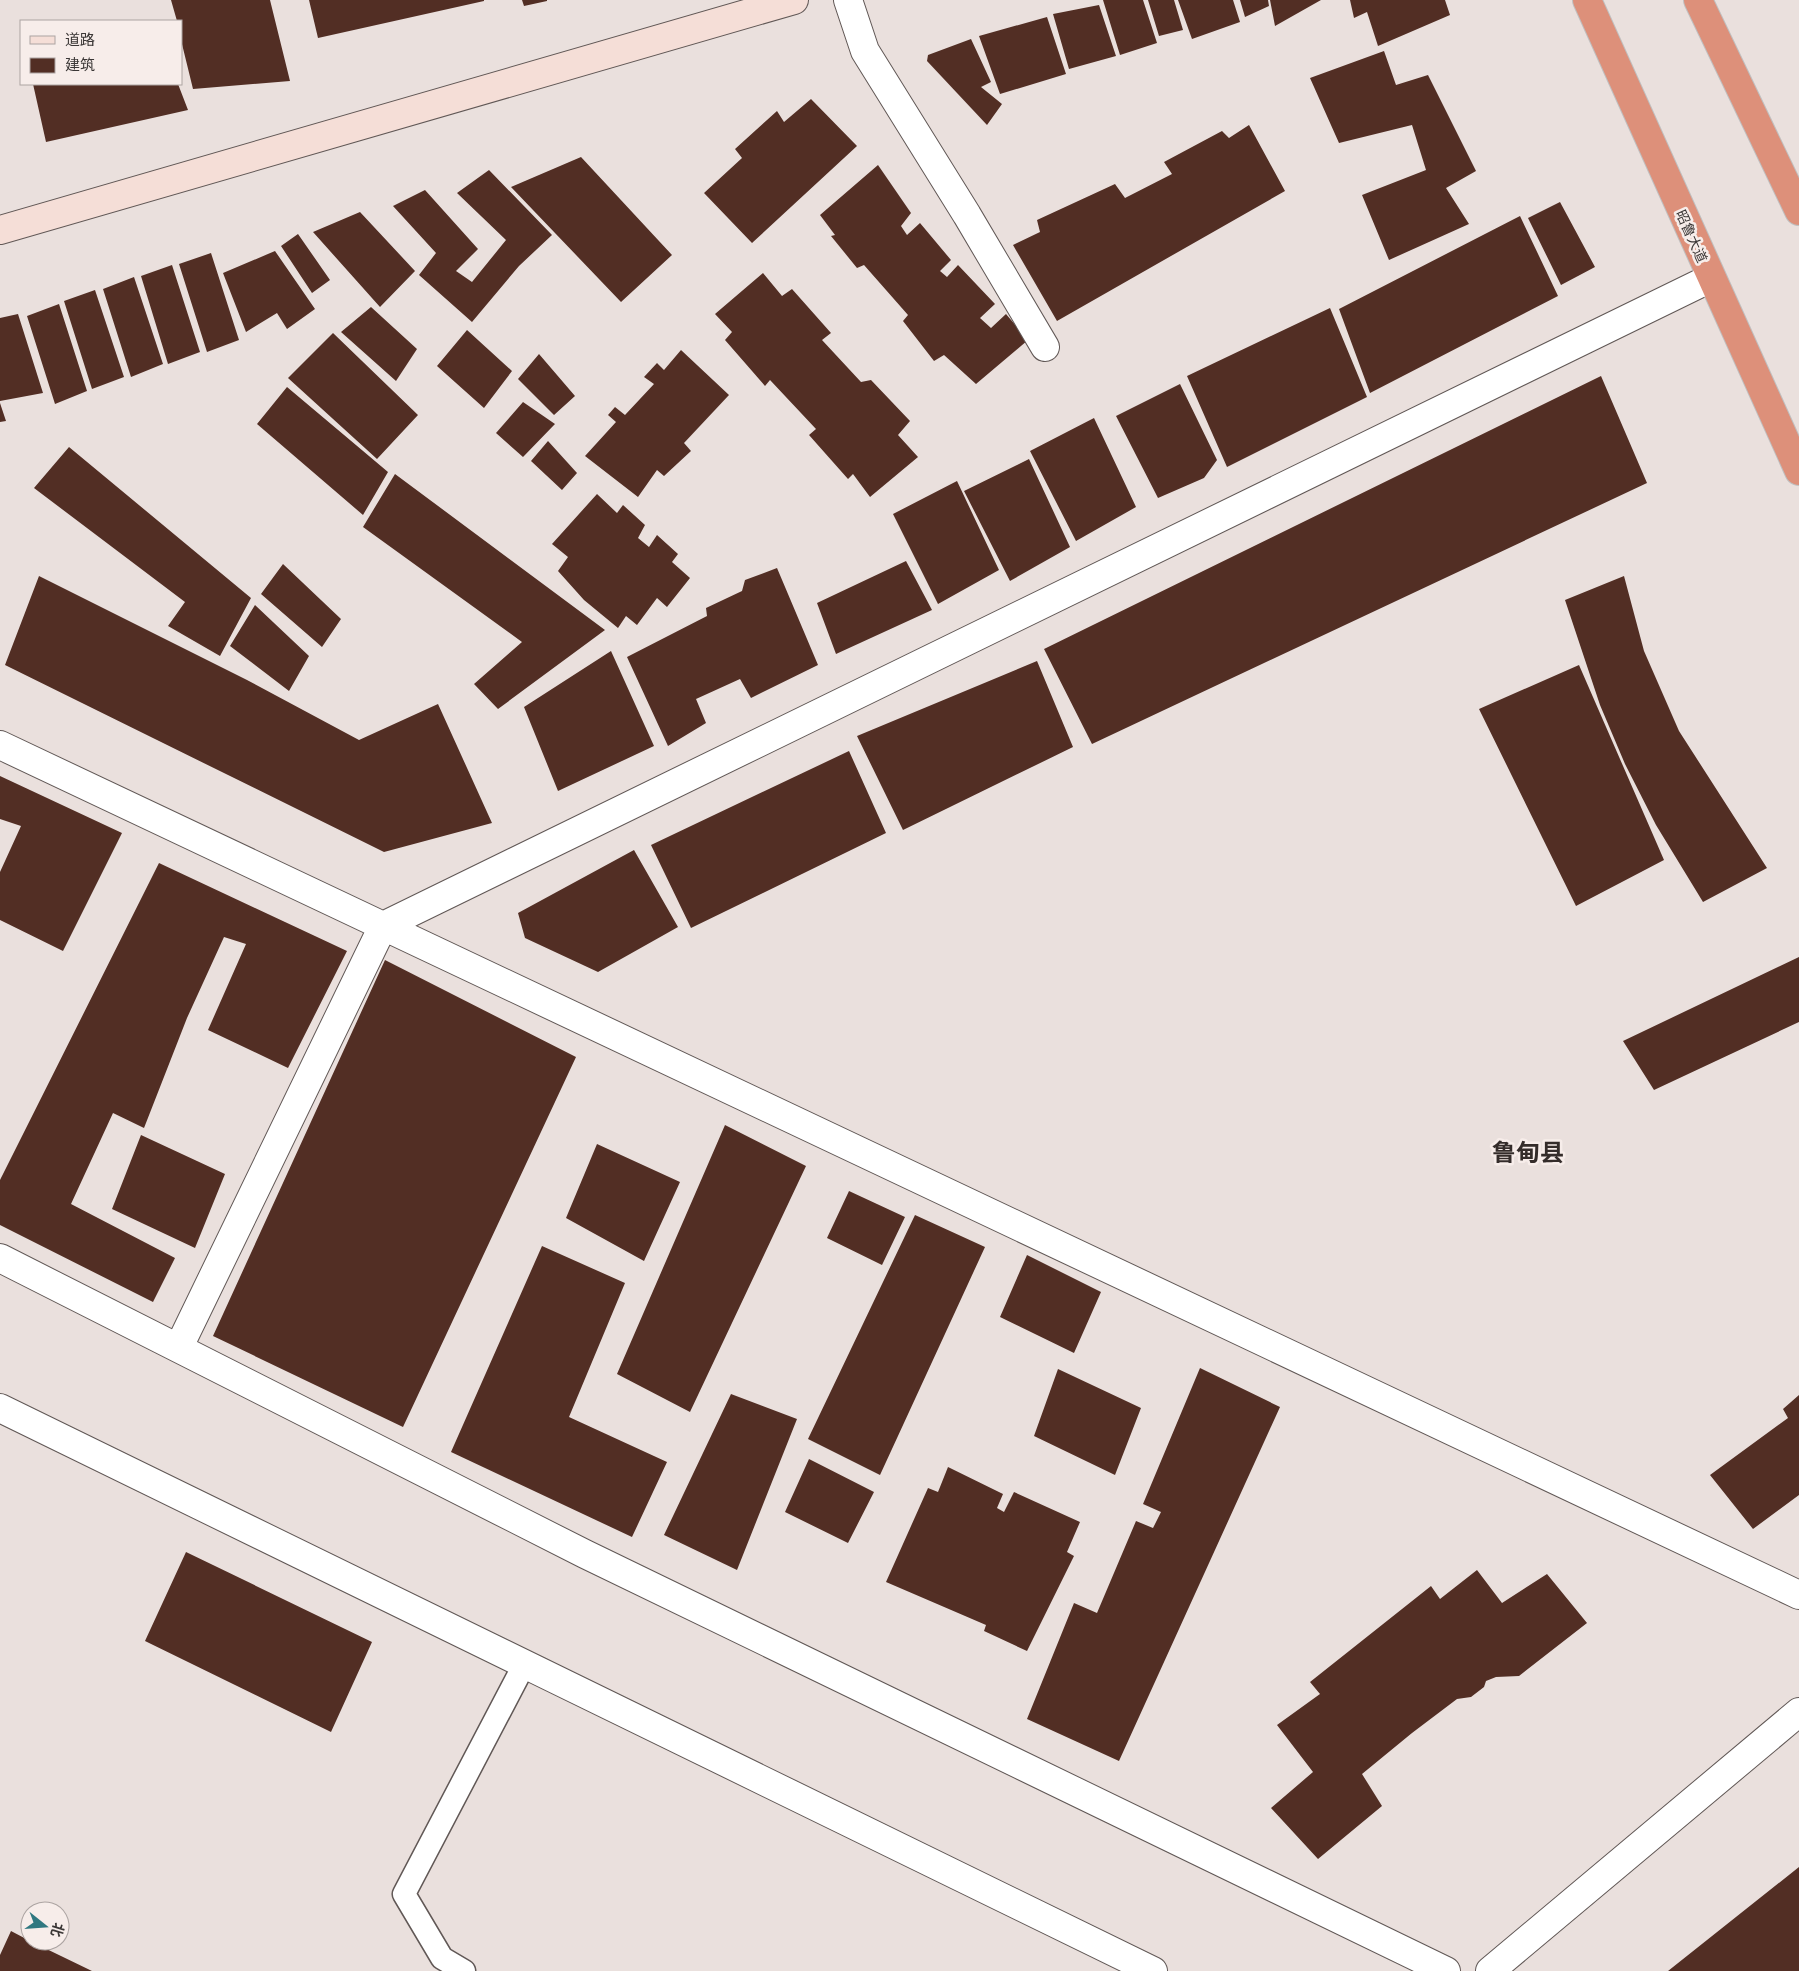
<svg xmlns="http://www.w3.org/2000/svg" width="1799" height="1971" font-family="'Open Sans','Noto Sans SC',sans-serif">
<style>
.building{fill:#522e24}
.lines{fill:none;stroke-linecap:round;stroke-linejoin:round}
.lane-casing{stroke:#615856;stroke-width:25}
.street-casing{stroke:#615856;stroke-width:30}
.secondary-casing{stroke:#615856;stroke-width:30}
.highway-casing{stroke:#c0bfbf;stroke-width:30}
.lane{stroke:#fff;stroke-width:22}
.street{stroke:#fff;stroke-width:28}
.secondary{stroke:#f5ded7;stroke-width:28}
.highway{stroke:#dd907a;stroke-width:28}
.labels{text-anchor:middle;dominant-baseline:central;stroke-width:5;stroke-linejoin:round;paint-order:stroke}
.street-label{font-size:14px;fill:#3b3736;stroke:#f7edea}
.town-label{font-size:24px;font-weight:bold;fill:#342c2a;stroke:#f7edea}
</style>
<rect width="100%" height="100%" fill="#eae0dd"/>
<path class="building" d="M171,0H270L290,81L193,89L181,40V21H177Z
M309,0H484V1L318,38Z
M522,0H547V1L524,6Z
M1103,0H1143L1157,43L1120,55Z
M1148,0H1174L1183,30L1159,36Z
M1178,0H1233L1240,22L1192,39Z
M1240,0H1268L1269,6L1245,17Z
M1270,0H1321L1275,26Z
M1350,0H1445L1450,15L1378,46L1367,12L1354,18Z
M1099,5L1116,56L1069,69L1053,14Z
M1047,17L1066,74L1000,94L979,36Z
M971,39L991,82L981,87L1002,104L987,125L927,61L928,55Z
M1384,51L1396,85L1428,75L1476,171L1446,188L1469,224L1389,260L1362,195L1426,170L1412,125L1339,143L1310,78Z
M33,84H178L188,110L46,142Z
M811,99L857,146L752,243L704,193L742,158L735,149L777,111L784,122Z
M1249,125L1285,191L1057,321L1013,245L1040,232L1037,220L1115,184L1125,198L1172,174L1164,162L1222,131L1229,138Z
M581,157L672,255L621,302L511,187Z
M878,165L911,213L901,226L907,235L920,223L951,260L940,271L947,277L958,265L995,304L980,318L991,328L1006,314L1028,340L976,384L944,355L934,361L903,321L908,315L864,265L857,268L831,236L835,235L820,215Z
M489,170L552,235L519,266L472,322L419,275L436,253L393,206L425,190L478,249L456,271L472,282L506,240L457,193Z
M1560,202L1595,267L1561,285L1528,218Z
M360,212L415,271L380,307L313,232Z
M1520,216L1558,296L1370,393L1339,309Z
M298,234L330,280L312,293L281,246Z
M275,251L315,309L287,329L277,313L246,332L223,273Z
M211,253L239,340L207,352L179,264Z
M172,265L200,352L168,364L141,276Z
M763,273L782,296L792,289L831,333L822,340L861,382L871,380L910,421L898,435L918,457L870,497L853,474L848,479L809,435L816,429L770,380L765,386L725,340L732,332L715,314Z
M134,277L163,364L131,377L103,289Z
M95,290L124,377L92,389L64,301Z
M59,304L87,391L55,404L27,316Z
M371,307L417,349L396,381L341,332Z
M1330,308L1367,397L1227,467L1187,376Z
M18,314L43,393L0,401V318Z
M467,330L512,371L484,408L437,366Z
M333,333L418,415L377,459L288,378Z
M681,350L729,395L684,443L691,451L664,476L657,470L638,497L585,456L616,422L608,415L615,407L625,415L654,384L644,377L657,363L664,370Z
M539,354L575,396L554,415L518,379Z
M1601,376L1647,483L1092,744L1044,649Z
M1180,384L1217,460L1204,478L1158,498L1116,416Z
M287,387L388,472L363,515L257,424Z
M523,402L555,424L523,457L496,433Z
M0,403L6,421L0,422Z
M1094,418L1136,507L1076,541L1030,451Z
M548,441L577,473L562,490L531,461Z
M69,447L251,598L220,656L168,626L185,602L34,488Z
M1029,459L1070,547L1010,581L964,491Z
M395,474L605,630L498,709L474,684L522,642L363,527Z
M957,481L999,570L938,604L893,514Z
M597,494L617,513L623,505L645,525L638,538L649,547L657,535L678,554L672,562L690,578L667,607L657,598L637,625L626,616L618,628L584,600L558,571L568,557L552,544Z
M906,561L932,610L836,654L817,603Z
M283,564L341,619L322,647L261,594Z
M777,568L818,665L751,698L740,679L696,699L706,723L668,746L627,657L707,616L706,608L742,591L745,580Z
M39,576L247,680L359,740L438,704L492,823L384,852L5,665Z
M1624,576L1644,651L1679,731L1767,868L1703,902L1656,825L1625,764L1600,705L1565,600Z
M255,605L309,656L289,691L230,646Z
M611,651L654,746L558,791L524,707Z
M1037,661L1073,747L903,830L857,736Z
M1579,665L1664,860L1576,906L1479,709Z
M849,751L886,833L691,928L651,845Z
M0,776L122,833L63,951L0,920V872L21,826L0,819Z
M634,850L678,927L598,972L525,938L518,913Z
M159,863L347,951L288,1068L208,1030L246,944L224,937L187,1018L144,1128L113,1113L71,1204L175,1258L153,1302L0,1225V1180Z
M1799,957V1022L1654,1090L1623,1041Z
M385,960L576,1057L403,1427L213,1336Z
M725,1125L806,1166L690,1412L617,1374Z
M141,1135L225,1174L195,1248L112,1209Z
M597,1144L680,1182L644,1261L566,1218Z
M849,1191L905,1217L882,1265L827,1238Z
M915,1215L985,1247L880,1475L808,1439Z
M542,1246L625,1283L569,1417L667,1462L632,1537L451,1452Z
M1027,1255L1101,1292L1074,1353L1000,1317Z
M1200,1368L1280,1407L1119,1761L1027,1719L1074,1603L1097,1613L1136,1521L1153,1528L1161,1512L1143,1504Z
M1058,1369L1141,1408L1115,1475L1034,1436Z
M731,1394L797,1419L737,1570L664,1535Z
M1799,1395V1495L1753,1529L1710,1475L1788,1418L1783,1409Z
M809,1459L874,1492L848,1543L785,1512Z
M948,1467L1003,1494L997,1508L1004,1512L1014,1492L1080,1522L1067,1552L1074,1556L1027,1651L984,1631L986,1625L886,1582L928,1488L938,1492Z
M186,1552L372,1642L331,1732L145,1641Z
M1477,1570L1502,1603L1547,1574L1587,1623L1519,1676L1496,1677L1486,1681L1484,1687L1471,1697L1457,1699L1412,1733L1362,1774L1382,1806L1318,1859L1271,1808L1313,1772L1277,1725L1320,1694L1310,1682L1431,1586L1440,1599Z
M1799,1867V1971H1668Z
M11,1931L30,1941L92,1971H0V1955Z"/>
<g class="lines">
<g class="lane-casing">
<path id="lane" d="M464,1971L442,1958L404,1894L525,1663"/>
</g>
<g class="street-casing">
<path id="street" d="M848,0L865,51L967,215L1045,347
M0,745L1799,1595
M0,1258L585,1554L1446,1971
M179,1347L383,926L1711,278
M0,1408L1153,1971
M1490,1971L1799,1712"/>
</g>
<g class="secondary-casing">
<path id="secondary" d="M0,230L794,0"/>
</g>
<g class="highway-casing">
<path id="highway" d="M1587,0L1799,471
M1698,0L1799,211"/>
</g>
<use href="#lane" class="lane"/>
<use href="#street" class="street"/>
<use href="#secondary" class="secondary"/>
<use href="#highway" class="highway"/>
</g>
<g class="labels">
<g class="street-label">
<text transform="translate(1692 236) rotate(66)">昭鲁大道</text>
</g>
<g class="town-label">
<text x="1528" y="1151">鲁甸县</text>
</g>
</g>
<rect x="20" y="20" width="162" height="65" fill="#f7edea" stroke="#aca4a2"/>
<rect x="30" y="36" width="25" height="8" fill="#f5ded7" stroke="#aca4a2"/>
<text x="65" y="45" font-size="15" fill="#3b3736">道路</text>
<rect x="30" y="58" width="25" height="15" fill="#522e24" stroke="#aca4a2"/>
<text x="65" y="70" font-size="15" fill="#3b3736">建筑</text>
<g transform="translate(45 1926) rotate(107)"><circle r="24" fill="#f7edea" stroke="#aca4a2"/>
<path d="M0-4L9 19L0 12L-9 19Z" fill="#307880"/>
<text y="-8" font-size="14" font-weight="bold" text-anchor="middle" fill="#3b3736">北</text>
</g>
</svg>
